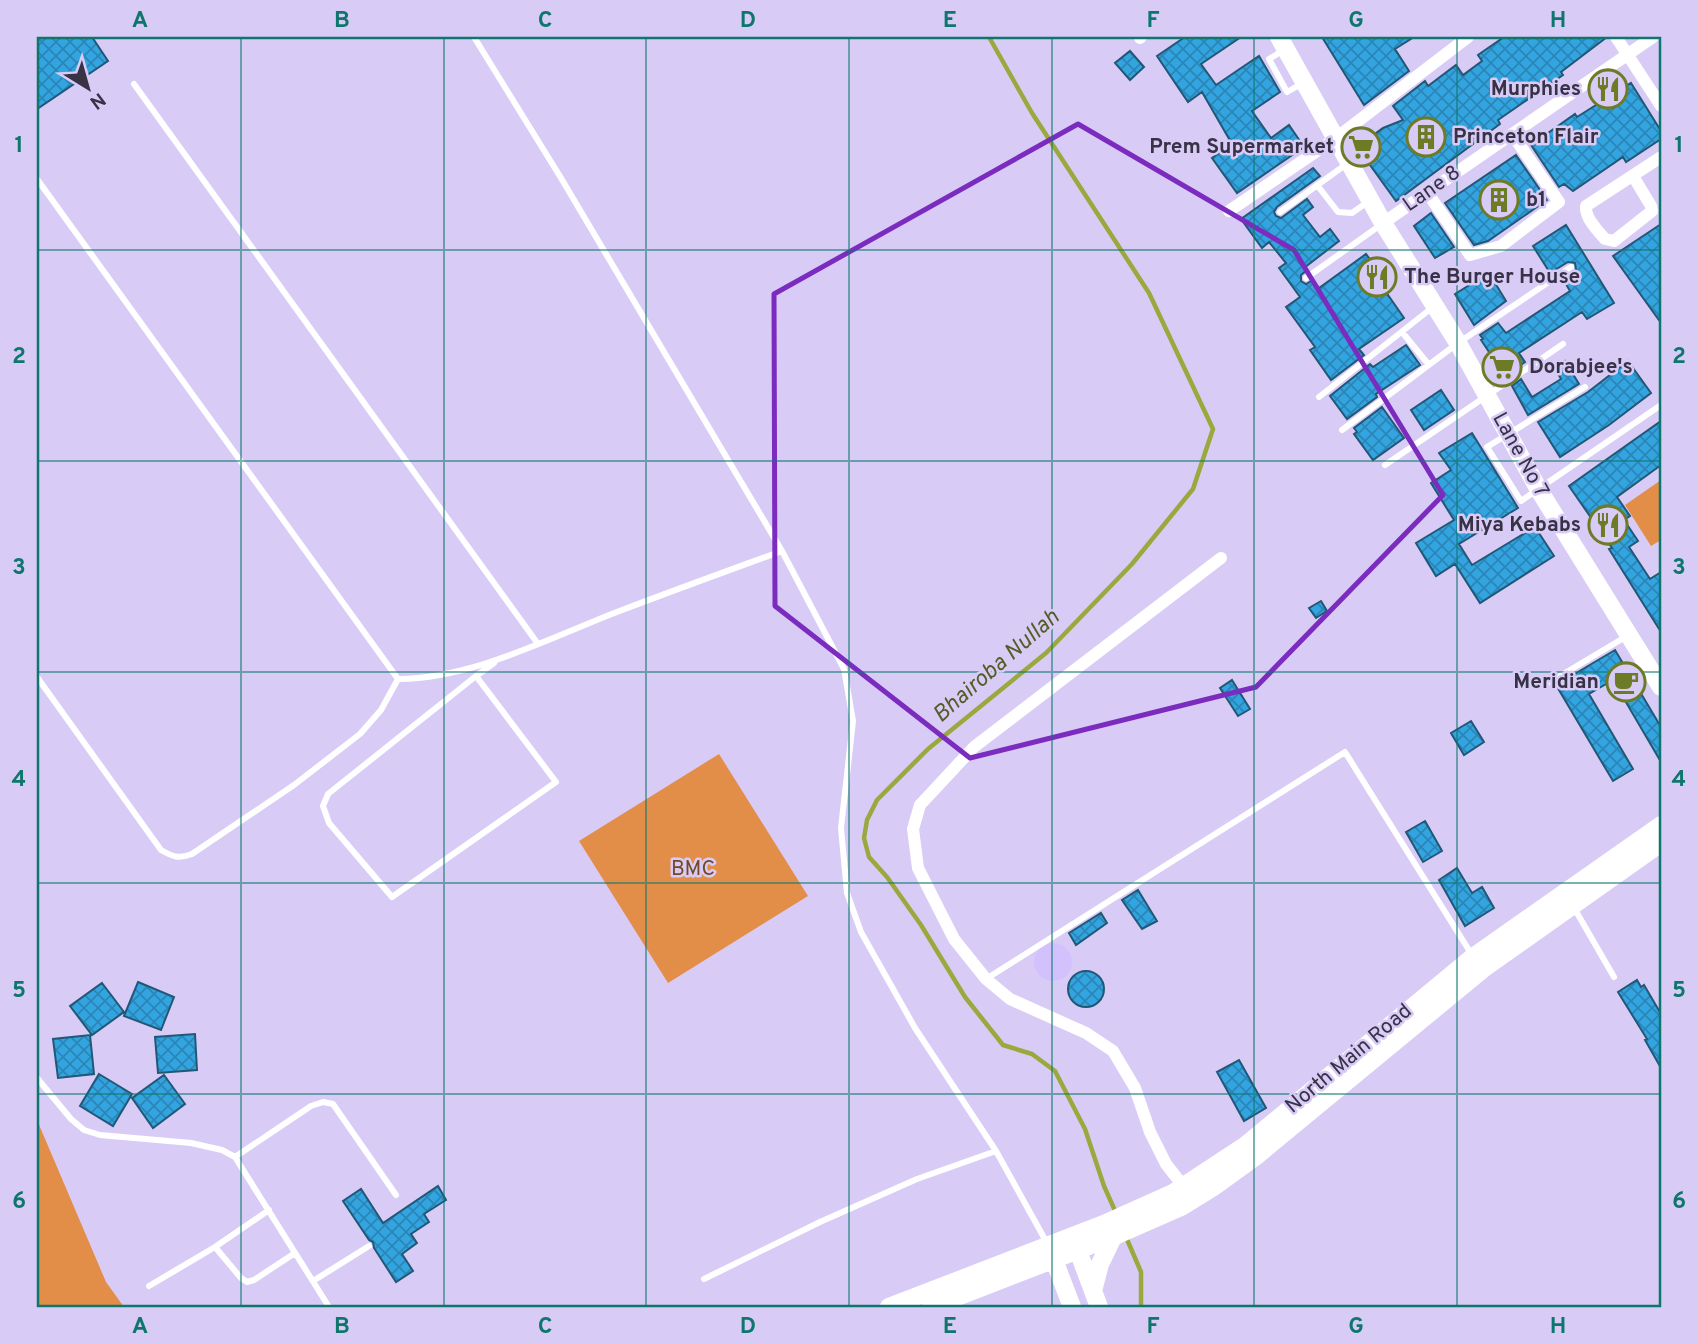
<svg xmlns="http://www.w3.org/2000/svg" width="1698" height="1344" font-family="Overpass,sans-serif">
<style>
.built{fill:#d3c1fe}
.green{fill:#e28e49}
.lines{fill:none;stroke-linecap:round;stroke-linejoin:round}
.stream{stroke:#99a93e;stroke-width:4.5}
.building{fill:url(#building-cross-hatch);stroke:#225776;stroke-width:2}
.lane{stroke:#fff;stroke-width:6}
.street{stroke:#fff;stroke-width:12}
.secondary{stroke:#fff;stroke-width:18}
.marked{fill:none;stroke:#7b2cbf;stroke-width:5;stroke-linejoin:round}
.grid{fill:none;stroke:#0f766e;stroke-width:2;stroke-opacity:0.55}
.labels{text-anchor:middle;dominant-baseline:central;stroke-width:5;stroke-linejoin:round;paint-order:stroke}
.poi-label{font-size:21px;font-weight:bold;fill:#383247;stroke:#d8ccf7;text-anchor:end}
.street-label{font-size:21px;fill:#383247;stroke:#d8ccf7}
.park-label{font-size:21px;fill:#744825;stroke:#d8ccf7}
.water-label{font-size:23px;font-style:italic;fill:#545d27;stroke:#d8ccf7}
.neatline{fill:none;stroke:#0f766e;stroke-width:2.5}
.grid-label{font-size:23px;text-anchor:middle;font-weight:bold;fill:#0f766e}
</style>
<defs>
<pattern id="building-cross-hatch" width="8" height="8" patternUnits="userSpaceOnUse" patternTransform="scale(1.75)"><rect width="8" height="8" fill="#32a4e0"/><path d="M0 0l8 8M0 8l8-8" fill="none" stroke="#2b86b7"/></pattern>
</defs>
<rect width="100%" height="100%" fill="#d8ccf7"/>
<path class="built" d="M1034 962a19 19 0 1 1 38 0a19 19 0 1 1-38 0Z"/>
<path class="green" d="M1661,480V540L1651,546L1625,505Z
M719,754L808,896L668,983L579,841Z
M37,1120L106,1282L124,1307H37Z"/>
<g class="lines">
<path class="stream" d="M989,37L1032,113L1149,293L1213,429L1193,489L1132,564L1046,653L928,749L877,800L867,820L864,838L869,857L887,877L921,925L965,997L1003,1045L1032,1054L1055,1071L1085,1129L1104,1186L1116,1213
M1126,1237L1141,1272V1307"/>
</g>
<path class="building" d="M37,37H92L108,61L37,109Z
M1185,37H1241L1201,64L1216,85L1259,56L1280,92L1252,111L1271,138L1289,125L1304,147L1237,193L1212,158L1232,144L1202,92L1188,102L1157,56Z
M1322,37H1414L1395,49L1409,71L1364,105Z
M1504,37H1607L1561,72L1563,75L1498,120L1500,124L1396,201L1357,147L1383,128L1403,120L1393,106L1425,81L1428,86L1456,65L1463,75L1482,61L1478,55Z
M1130,51L1144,67L1130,80L1115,63Z
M1631,83L1661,131V139L1626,162L1623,157L1573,191L1564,184L1559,187L1531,145L1575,114L1577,117Z
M1516,155L1547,200L1488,241L1474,245L1445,203Z
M1313,168L1320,176L1277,207L1274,212L1276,216L1281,218L1307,199L1313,207L1303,215L1320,237L1330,229L1339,241L1304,268L1306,271L1301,275V281L1306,284L1313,280L1319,288L1366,254L1384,278L1379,282L1404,318L1359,349L1364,355L1331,380L1310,350L1315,347L1286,307L1300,297L1279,268L1286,263L1269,242L1262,248L1241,219Z
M1431,213L1454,247L1435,258L1414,226Z
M1661,224V323L1613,256Z
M1566,225L1614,303L1587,319L1582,312L1519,353L1525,362L1505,376L1481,340L1483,339L1480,335L1498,323L1506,333L1570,291L1563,279L1576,270L1575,263L1568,262L1550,273L1533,246Z
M1489,273L1506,301L1474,325L1455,294Z
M1406,345L1420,365L1376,394L1377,397L1347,419L1330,396L1370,364L1373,367Z
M1565,361L1579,384L1528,415L1512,386L1521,379L1532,397L1561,379L1555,368Z
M1628,361L1651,393L1609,425L1560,457L1538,422L1588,392Z
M1441,390L1454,410L1424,430L1411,410Z
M1382,407L1404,438L1373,460L1354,434L1357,432L1354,428Z
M1661,421V465L1617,497L1630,516L1624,520L1638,541L1629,547L1650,579L1661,572V632L1609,549L1612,548L1569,486Z
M1472,433L1518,508L1459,544L1472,565L1535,527L1554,556L1480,603L1455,564L1436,576L1416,543L1454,520L1431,483L1451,470L1439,453Z
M1321,601L1327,611L1316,618L1309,608Z
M1615,650L1661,727V762L1613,680L1589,694L1633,769L1613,781L1556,685Z
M1232,680L1250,709L1238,716L1220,688Z
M1471,721L1484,742L1464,755L1451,733Z
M1425,821L1442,851L1423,862L1406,832Z
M1457,868L1472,893L1482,887L1494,908L1465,926L1439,880Z
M1138,890L1157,921L1142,929L1122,900Z
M1101,913L1107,923L1076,945L1069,933Z
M1068 989a18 18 0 1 1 36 0a18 18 0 1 1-36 0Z
M1637,980L1641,987L1644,985L1661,1014V1068L1645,1040L1647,1039L1618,992Z
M138,982L174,997L161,1030L124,1016Z
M102,983L124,1012L92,1035L70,1006Z
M195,1034L197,1070L158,1073L155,1037Z
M90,1035L94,1074L58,1078L53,1039Z
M1239,1060L1266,1108L1244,1121L1217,1072Z
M99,1074L132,1094L113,1126L80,1106Z
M164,1075L185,1104L153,1128L132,1098Z
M438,1186L446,1200L424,1214L429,1222L411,1234L417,1243L402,1254L413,1271L396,1282L374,1248L373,1242L369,1240L343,1201L361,1189L383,1223Z"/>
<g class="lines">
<path class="lane" d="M474,37L561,178L782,551L844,669L853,721L841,828L847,893L861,932L915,1028L996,1151L1047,1243
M1284,50L1269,59L1287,92L1303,83
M134,84L538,644
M37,179L398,679C474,678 547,639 617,612C672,591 727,571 782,551
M1317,185L1338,212L1352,213L1369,201
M1280,212L1348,163
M1306,278L1382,224
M1402,332L1429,365
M1585,387L1487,447L1521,501L1661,405
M1319,397L1433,307
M1342,430L1458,343L1571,267
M1385,465L1563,344
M476,676L556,782L392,897L329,823L323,806L328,794L476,676L494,663
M37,677L161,850C173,857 179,859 192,854L294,785L360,734L381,710L398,679
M1550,682L1627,636
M1573,906L1614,977
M986,979L1345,752L1472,955
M37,1078L71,1119L84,1130L100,1135L191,1143L222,1150L235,1157L329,1307
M235,1157L311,1106L323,1102L333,1104L396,1195
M215,1247L241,1278L247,1282L254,1280L295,1253
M704,1279L820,1222L917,1179L996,1151
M313,1281L369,1246
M149,1286L215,1247L269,1210"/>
<path class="street" d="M1616,37L1661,106
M1140,38L1141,37
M1633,176L1651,206L1652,211L1614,241L1605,239C1597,230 1585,218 1586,206L1661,157
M1427,192L1470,255L1501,246L1559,202L1512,134
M1229,211L1336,138L1468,37
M1383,223L1653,37
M1184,1187L1166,1164L1150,1132L1135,1088L1113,1051L1086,1033L1010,999L986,979L954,939L918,868L913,829L920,805L974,747L1221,558"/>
<path class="secondary" d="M1279,37L1383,223L1458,343L1539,490L1661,687
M1074,1240L1099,1307
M1051,1252L1072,1307
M1093,1291L1100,1264L1113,1237
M889,1307L1104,1224L1173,1193L1246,1145L1473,957L1661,825
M931,1307L1117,1235L1181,1207L1215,1186L1255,1157L1483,969L1661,843"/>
</g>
<path class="marked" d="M1078,124L1294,250L1443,495L1256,687L970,758L775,606L774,294Z"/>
<path class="grid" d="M241,37V1307M444,37V1307M646,37V1307M849,37V1307M1052,37V1307M1254,37V1307M1457,37V1307M37,250H1661M37,461H1661M37,672H1661M37,883H1661M37,1094H1661"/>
<defs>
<g id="restaurant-ring" transform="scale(2.0125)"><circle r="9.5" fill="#d8ccf7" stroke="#6d7a26" stroke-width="1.5"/><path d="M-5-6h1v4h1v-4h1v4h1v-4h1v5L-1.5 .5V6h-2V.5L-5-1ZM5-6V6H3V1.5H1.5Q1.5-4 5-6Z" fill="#6d7a26"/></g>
<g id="building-ring" transform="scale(2.0125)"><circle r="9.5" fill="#d8ccf7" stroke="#6d7a26" stroke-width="1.5"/><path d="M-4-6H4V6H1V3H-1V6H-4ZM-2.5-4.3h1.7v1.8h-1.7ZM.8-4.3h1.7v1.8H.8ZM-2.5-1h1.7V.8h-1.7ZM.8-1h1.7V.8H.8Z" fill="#6d7a26"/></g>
<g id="supermarket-ring" transform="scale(2.0125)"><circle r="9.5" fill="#d8ccf7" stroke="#6d7a26" stroke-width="1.5"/><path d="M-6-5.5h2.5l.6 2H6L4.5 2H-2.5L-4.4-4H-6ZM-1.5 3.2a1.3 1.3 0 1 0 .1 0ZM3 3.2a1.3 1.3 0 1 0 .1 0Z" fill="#6d7a26"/></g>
<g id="cafe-ring" transform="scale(2.0125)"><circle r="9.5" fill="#d8ccf7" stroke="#6d7a26" stroke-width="1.5"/><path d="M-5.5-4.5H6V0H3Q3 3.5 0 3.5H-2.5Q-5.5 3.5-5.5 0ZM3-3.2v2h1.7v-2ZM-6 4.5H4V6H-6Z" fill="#6d7a26"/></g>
</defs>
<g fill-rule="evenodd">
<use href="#restaurant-ring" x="1608" y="89"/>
<use href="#building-ring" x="1426" y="137"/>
<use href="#supermarket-ring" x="1361" y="147"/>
<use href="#building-ring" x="1499" y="200"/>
<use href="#restaurant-ring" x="1377" y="277"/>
<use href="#supermarket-ring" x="1502" y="367"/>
<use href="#restaurant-ring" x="1608" y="525"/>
<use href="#cafe-ring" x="1626" y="682"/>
</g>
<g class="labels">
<g class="poi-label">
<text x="1581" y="89">Murphies</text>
<text x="1453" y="137" text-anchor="start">Princeton Flair</text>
<text x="1334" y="147">Prem Supermarket</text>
<text x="1526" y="200" text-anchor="start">b1</text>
<text x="1404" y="277" text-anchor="start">The Burger House</text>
<text x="1529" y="367" text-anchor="start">Dorabjee's</text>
<text x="1581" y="525">Miya Kebabs</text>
<text x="1599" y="682">Meridian</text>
</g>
<g class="street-label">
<text transform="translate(1432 189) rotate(-35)">Lane 8</text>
<text transform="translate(1520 455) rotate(61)">Lane No 7</text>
<text transform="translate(1349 1059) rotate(-40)">North Main Road</text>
</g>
<g class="park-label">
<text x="693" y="869">BMC</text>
</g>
<g class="water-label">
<text transform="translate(997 667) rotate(-41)">Bhairoba Nullah</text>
</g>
</g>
<rect width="1698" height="1344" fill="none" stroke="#d8ccf7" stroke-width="77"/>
<g transform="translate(88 88) rotate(143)" stroke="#d8ccf7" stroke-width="5" paint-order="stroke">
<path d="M0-5L12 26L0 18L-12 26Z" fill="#383247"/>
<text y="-10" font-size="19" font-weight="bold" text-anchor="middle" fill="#383247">N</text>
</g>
<rect x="38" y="38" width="1622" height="1268" class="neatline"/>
<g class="grid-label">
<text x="140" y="27">A</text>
<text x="342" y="27">B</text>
<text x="545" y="27">C</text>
<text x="748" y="27">D</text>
<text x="950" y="27">E</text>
<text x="1153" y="27">F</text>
<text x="1356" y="27">G</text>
<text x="1558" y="27">H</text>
<text x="19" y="152">1</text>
<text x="1679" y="152">1</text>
<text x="19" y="363">2</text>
<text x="1679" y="363">2</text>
<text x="19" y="574">3</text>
<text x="1679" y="574">3</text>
<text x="19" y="786">4</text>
<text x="1679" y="786">4</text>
<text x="19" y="997">5</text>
<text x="1679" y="997">5</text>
<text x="19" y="1208">6</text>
<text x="1679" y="1208">6</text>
<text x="140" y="1333">A</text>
<text x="342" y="1333">B</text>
<text x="545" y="1333">C</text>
<text x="748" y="1333">D</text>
<text x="950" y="1333">E</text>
<text x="1153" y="1333">F</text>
<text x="1356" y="1333">G</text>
<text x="1558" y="1333">H</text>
</g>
</svg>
